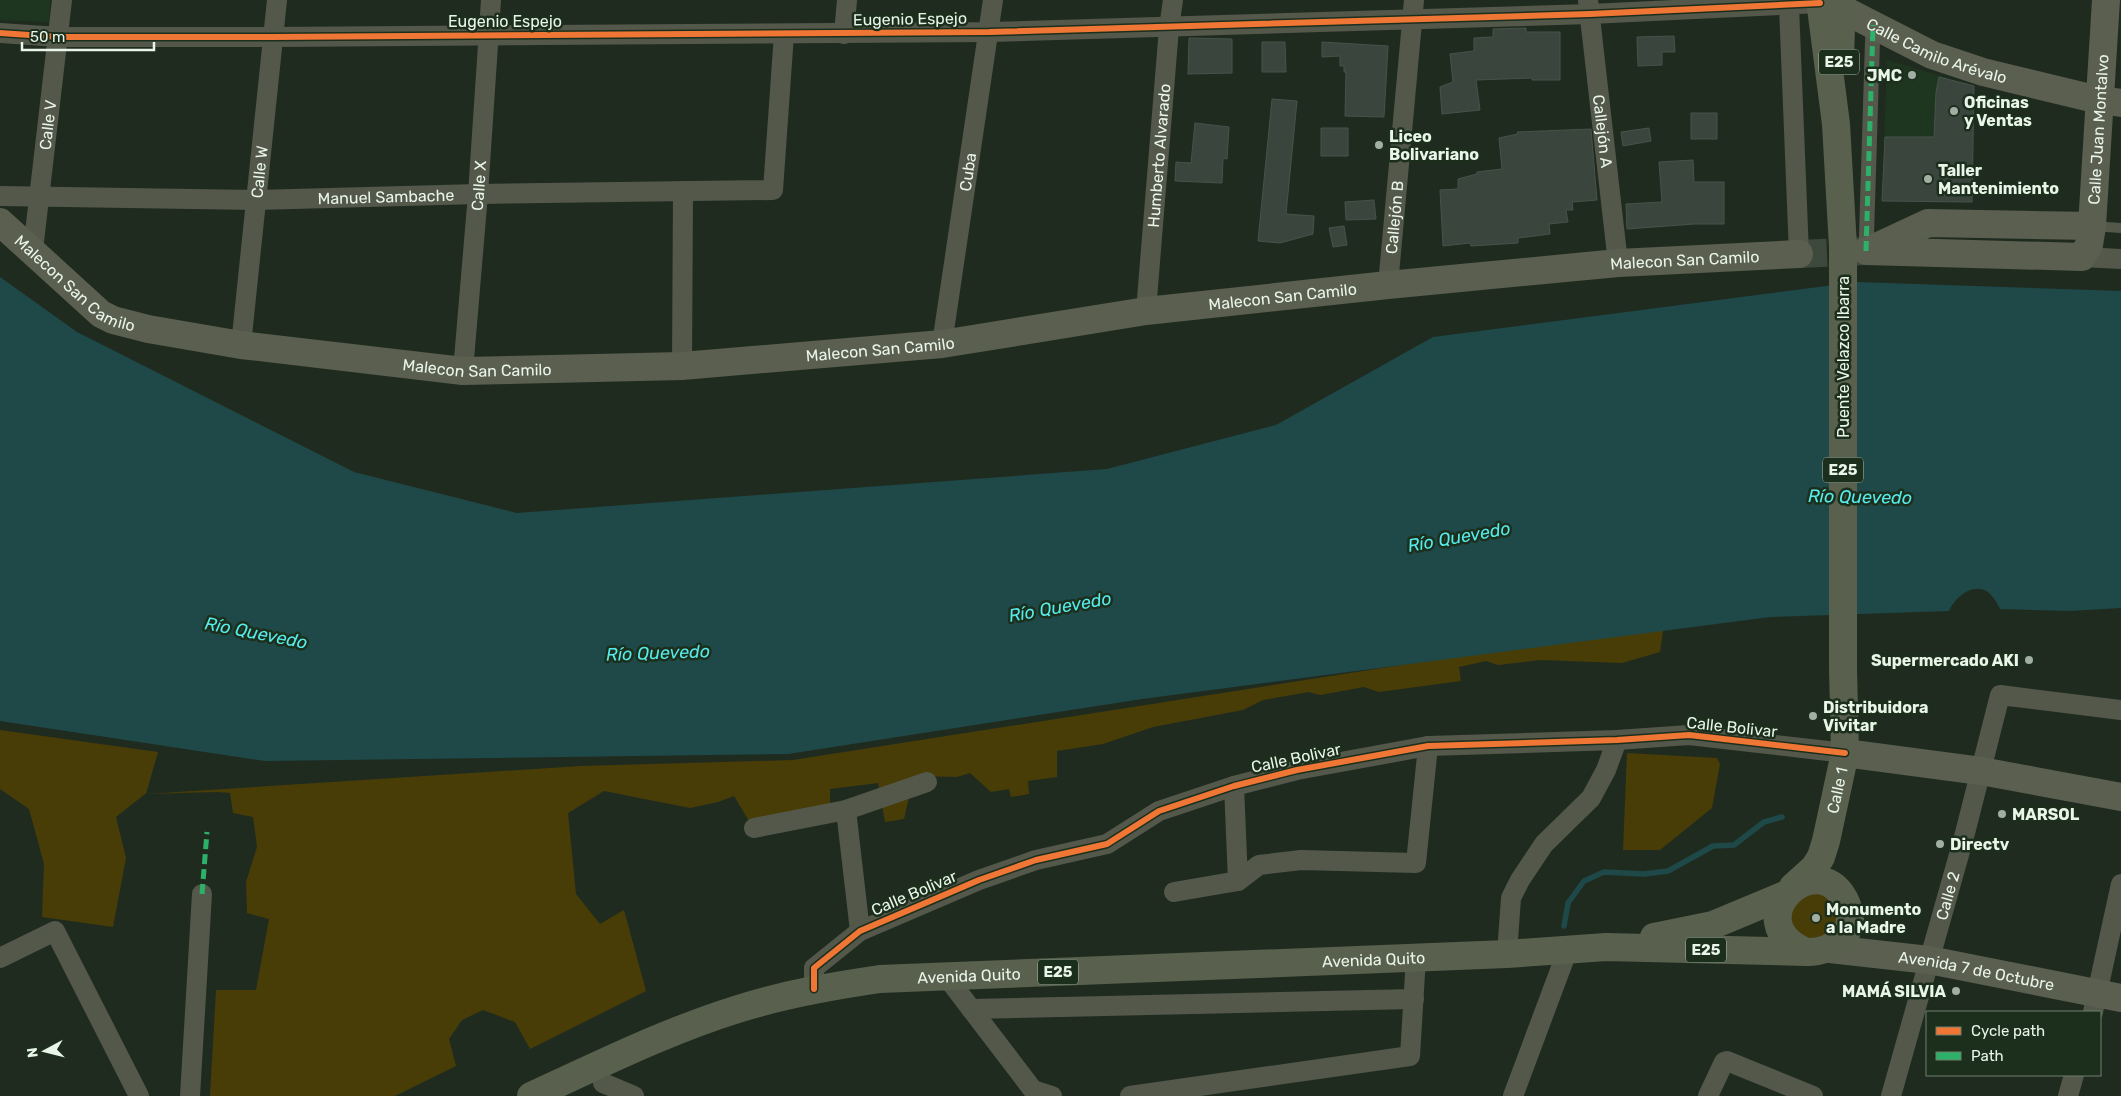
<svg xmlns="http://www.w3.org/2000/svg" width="2121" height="1096" font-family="Rubik,sans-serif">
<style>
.built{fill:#1e3620}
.green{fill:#483d07}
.water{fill:#1e4948}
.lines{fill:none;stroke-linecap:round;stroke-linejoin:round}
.stream{stroke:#1e4948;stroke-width:5.5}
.building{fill:#3a453e;stroke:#47524b}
.secondary-tunnel{stroke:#3e493e;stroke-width:28;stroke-dasharray:28 14;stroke-linecap:butt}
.service{stroke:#53584b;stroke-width:10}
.pedestrian{stroke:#53584b;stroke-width:15}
.minor{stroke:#53584b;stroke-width:20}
.secondary{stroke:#5a5f50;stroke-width:28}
.trunk{stroke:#5a604e;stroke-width:28}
.quiet{stroke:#2db169;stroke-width:5;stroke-dasharray:10 5;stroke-linecap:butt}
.cycleway-casing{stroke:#1c2f1c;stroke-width:9}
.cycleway{stroke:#f07635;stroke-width:6}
.poi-dot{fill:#a3aea3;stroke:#1c2f1c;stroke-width:2}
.labels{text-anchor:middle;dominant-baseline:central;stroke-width:5;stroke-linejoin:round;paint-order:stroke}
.shield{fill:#1c2f1c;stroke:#acbaac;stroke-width:1}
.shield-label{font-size:15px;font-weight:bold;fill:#e9f5e9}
.street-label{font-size:16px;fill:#e9f5e9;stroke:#1c2f1c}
.poi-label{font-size:16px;font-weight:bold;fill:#e9f5e9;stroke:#1c2f1c;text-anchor:start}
.water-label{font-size:18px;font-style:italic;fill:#55eaeb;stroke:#1c2f1c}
</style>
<rect width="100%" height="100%" fill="#202b20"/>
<path class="built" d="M0,0H50L49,22L0,20Z
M1887,60L1974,86L1972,202L1882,201Z"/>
<path class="green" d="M1664,624L1660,652L1622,663L1540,660L1498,665L1486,661L1459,667L1461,681L1379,692L1364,687L1320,695L1309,692L1263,700L1243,710L1153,727L1103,744L1057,751V777L1028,781L1029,794L1011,797L1009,789L991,792L970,773L957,777L914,776L904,819L885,822L878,783L830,789V811L749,821L734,796L718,802L690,808L604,791L568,813L576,894L600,924L624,910L646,991L530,1049L515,1022L483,1010L462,1020L449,1039L456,1066L395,1096H210L216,990H256L269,919L247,913L246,882L257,847L253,817L233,813L230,793L217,792L145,794L116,817L126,858L113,927L42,917L44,864L29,809L0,789V730L158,752L146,794L581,766L793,760Z
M1627,753L1717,758L1720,764L1712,808L1660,850H1623Z
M1813,889L1836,901L1839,927L1811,943L1791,929V904Z"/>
<path class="water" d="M0,277L77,332L354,472L517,513L1107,469L1276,425L1433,337L1857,282L2121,291V608L2070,611L2000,609C1997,603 1994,597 1988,592C1972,582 1955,598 1949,611L1770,617L1142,699L788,754L265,761L0,721Z"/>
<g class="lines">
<path class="stream" d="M1564,926L1568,903L1584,881L1604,872L1644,874L1668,871L1713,846L1734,845L1764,822L1782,817"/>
</g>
<path class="building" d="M1526,28V32H1560V80H1532V78L1476,80L1480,110L1442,114L1440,87L1453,82L1450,54L1474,51V38L1493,37V29Z
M1674,36L1675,52H1662V65L1638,66L1637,37Z
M1189,38L1232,39V73L1188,74Z
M1262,42H1285L1286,72H1262Z
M1322,42L1388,46L1384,117L1345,116L1346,72H1344V66H1340V56L1322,57Z
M1939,77L1974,86L1972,202L1882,201L1885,137H1934L1936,92Z
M1272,99L1297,101L1286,214L1314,216L1313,234L1280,243L1258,241Z
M1691,113H1717V139H1691Z
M1195,123L1229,127L1227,159L1223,158L1222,183L1175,181L1176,162L1191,163Z
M1321,128H1348V156H1321Z
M1649,128L1651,141L1623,146L1621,132Z
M1591,129L1597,200L1572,202L1573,210H1566L1568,222L1549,224L1550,234L1518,238V243L1471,246L1470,243L1443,246L1440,190L1458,189V179L1477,174V172L1502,169L1499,138L1518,134L1517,132Z
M1693,160L1694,182H1724V224H1694L1627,229L1626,204L1662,202L1659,162Z
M1374,200L1376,219L1346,220L1345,202Z
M1344,226L1347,245L1333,247L1329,228Z"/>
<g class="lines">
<path class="secondary-tunnel" d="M1799,254L1866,251"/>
<path class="service" d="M2092,226L2121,228"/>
<path class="pedestrian" d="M1866,251L1873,25"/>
<g class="minor">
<path id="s1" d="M1588,0L1618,263"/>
<path d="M1789,6L1799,254"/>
<path d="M0,33L59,37H273L989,32L1590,14L1820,3"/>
<path d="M844,34L847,0"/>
<path id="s2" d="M0,196L256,200L478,194L773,190L784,34"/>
<path id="s3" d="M33,250L62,0"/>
<path d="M2082,257L2121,259"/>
<path id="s4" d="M1388,285L1414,0"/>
<path id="s5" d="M1146,311L1169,28L1173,0"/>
<path id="s6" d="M942,344L993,0"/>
<path id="s7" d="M241,345L277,0"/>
<path d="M682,366L683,191"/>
<path id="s8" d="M463,371L478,194L491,0"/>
<path d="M846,810L927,782"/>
<path d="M754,828L846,810L860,931"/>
<path d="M1238,881L1259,865L1301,860L1416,863L1428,746"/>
<path d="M1174,892L1238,881L1234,786"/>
<path d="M1507,954L1511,898L1520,880L1544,844L1591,798L1606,770L1617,740"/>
<path d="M0,958L55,931L139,1096"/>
<path d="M946,976L1033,1090L1052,1096"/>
<path d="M814,989V968L860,931L979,880L1036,860L1107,844L1159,811L1234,786L1297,770L1428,746L1617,740L1689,735L1845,753"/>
<path d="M971,1009L1414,999"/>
<path d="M2093,1012L2121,884"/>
<path d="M603,1083L634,1096"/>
<path d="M190,1096L202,894"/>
<path d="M1130,1096L1410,1056L1416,957"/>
<path d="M1513,1096L1568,949"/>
<path d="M1708,1096L1724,1062L1727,1061L1813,1096"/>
<path id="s9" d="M1891,1096L1964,837L2000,695L2121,710"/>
<path d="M2068,1096L2074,1075"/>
</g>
<g class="secondary">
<path id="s10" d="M1842,9L1932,55L1983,72L2099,100L2121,103"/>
<path id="s11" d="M0,222L101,314L113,320L148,329L241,345L463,371L682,366L942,344L1146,311L1388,285L1618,263L1799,254"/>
<path d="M1870,250L1928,223L2092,226"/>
<path id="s12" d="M1866,251L2082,257L2089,245L2092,226L2106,0"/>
<path d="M1845,753L1981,771L2121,797"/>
<path id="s13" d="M1830,949L1929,960L2121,998"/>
</g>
<g class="trunk">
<path d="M1840,57L1842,0"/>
<path id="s14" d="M1793,887L1814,868L1821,857L1826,841L1845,753L1843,668V247L1836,124L1820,0"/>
<path d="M1654,937L1713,925L1785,895"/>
<path id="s15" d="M531,1096C599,1065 667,1031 738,1009C785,994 832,986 880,979L1507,954L1606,947L1806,952C1832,953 1859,934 1847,905C1821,840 1733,920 1806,952"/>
</g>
<path class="quiet" d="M1866,251L1873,25
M202,894L207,832"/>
<g class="cycleway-casing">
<path id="cycleway" d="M0,33L59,37H273L989,32L1590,14L1820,3
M814,989V968L860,931L979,880L1036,860L1107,844L1159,811L1234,786L1297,770L1428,746L1617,740L1689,735L1845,753"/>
</g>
<use href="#cycleway" class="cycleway"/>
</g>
<g class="poi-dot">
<circle cx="1912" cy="75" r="5"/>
<circle cx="1954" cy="111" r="5"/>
<circle cx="1379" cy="145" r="5"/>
<circle cx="1928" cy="179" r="5"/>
<circle cx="2029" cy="660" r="5"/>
<circle cx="1813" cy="716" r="5"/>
<circle cx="2002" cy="814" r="5"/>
<circle cx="1940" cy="844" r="5"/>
<circle cx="1816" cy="918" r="5"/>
<circle cx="1956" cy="991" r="5"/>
</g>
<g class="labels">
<g class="shield">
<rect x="1819" y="49.5" width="40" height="25" rx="4"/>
<rect x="1823" y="457.5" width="40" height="25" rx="4"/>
<rect x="1686" y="937.5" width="40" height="25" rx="4"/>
<rect x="1038" y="959.5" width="40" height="25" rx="4"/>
</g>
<g class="shield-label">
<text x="1839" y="62">E25</text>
<text x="1843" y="470">E25</text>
<text x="1706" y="950">E25</text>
<text x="1058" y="972">E25</text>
</g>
<g class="street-label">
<text transform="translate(910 19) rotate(-1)">Eugenio Espejo</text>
<text x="505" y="21">Eugenio Espejo</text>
<text stroke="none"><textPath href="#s10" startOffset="104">Calle Camilo Arévalo</textPath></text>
<text stroke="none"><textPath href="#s3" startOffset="126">Calle V</textPath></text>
<text stroke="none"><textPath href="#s12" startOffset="346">Calle Juan Montalvo</textPath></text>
<text stroke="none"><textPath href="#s1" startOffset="132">Callejón A</textPath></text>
<text stroke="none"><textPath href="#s5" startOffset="156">Humberto Alvarado</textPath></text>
<text stroke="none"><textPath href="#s6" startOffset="174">Cuba</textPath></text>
<text stroke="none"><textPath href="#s7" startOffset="174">Calle W</textPath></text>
<text stroke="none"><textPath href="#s8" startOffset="186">Calle X</textPath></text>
<text stroke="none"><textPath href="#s2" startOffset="386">Manuel Sambache</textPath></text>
<text stroke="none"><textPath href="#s4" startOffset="68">Callejón B</textPath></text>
<text stroke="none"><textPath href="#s11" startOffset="1732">Malecon San Camilo</textPath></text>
<text stroke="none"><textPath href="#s11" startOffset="98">Malecon San Camilo</textPath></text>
<text stroke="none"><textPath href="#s11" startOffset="1328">Malecon San Camilo</textPath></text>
<text stroke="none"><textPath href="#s11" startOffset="922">Malecon San Camilo</textPath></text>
<text transform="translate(1843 357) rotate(-90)">Puente Velazco Ibarra</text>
<text stroke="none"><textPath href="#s11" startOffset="518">Malecon San Camilo</textPath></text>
<text transform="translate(1732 727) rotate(6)">Calle Bolivar</text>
<text transform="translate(1296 758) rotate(-12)">Calle Bolivar</text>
<text stroke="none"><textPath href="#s14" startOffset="110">Calle 1</textPath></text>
<text transform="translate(914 893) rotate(-23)">Calle Bolivar</text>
<text stroke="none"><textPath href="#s9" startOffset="208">Calle 2</textPath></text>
<text stroke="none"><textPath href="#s15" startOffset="864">Avenida Quito</textPath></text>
<text stroke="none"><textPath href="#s13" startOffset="148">Avenida 7 de Octubre</textPath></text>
<text stroke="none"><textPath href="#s15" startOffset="459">Avenida Quito</textPath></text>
</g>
<g class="poi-label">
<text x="1902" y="75" text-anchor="end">JMC</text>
<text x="1964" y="102">Oficinas<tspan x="1964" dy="18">y Ventas</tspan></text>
<text x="1389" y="136">Liceo<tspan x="1389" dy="18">Bolivariano</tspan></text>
<text x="1938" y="170">Taller<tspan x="1938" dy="18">Mantenimiento</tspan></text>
<text x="2019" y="660" text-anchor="end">Supermercado AKI</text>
<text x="1823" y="707">Distribuidora<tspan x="1823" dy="18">Vivitar</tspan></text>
<text x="2012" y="814">MARSOL</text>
<text x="1950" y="844">Directv</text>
<text x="1826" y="909">Monumento<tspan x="1826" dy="18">a la Madre</tspan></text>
<text x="1946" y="991" text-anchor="end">MAMÁ SILVIA</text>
</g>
<g class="water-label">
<text transform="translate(1860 497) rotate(1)">Río Quevedo</text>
<text transform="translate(1459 537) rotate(-10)">Río Quevedo</text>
<text transform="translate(1060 607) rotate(-10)">Río Quevedo</text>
<text transform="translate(256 633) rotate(11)">Río Quevedo</text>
<text transform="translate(658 653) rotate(-2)">Río Quevedo</text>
</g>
</g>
<rect x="1926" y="1011" width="175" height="65" fill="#1c2f1c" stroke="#6e7e6e"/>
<rect x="1936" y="1027" width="25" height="8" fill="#f07635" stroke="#6e7e6e"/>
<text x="1971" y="1036" font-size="15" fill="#e9f5e9">Cycle path</text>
<rect x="1936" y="1052" width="25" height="8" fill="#2db169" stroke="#6e7e6e"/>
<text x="1971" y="1061" font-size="15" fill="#e9f5e9">Path</text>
<g transform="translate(45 1051) rotate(263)" stroke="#1c2f1c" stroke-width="4" paint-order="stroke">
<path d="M0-4L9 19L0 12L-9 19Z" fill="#e9f5e9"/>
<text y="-8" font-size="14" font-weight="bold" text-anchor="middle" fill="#e9f5e9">N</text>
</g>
<path d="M22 42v8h132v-8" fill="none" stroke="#e9f5e9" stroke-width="2.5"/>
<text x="30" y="42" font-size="15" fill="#e9f5e9" stroke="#1c2f1c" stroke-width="4" paint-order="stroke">50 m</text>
</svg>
